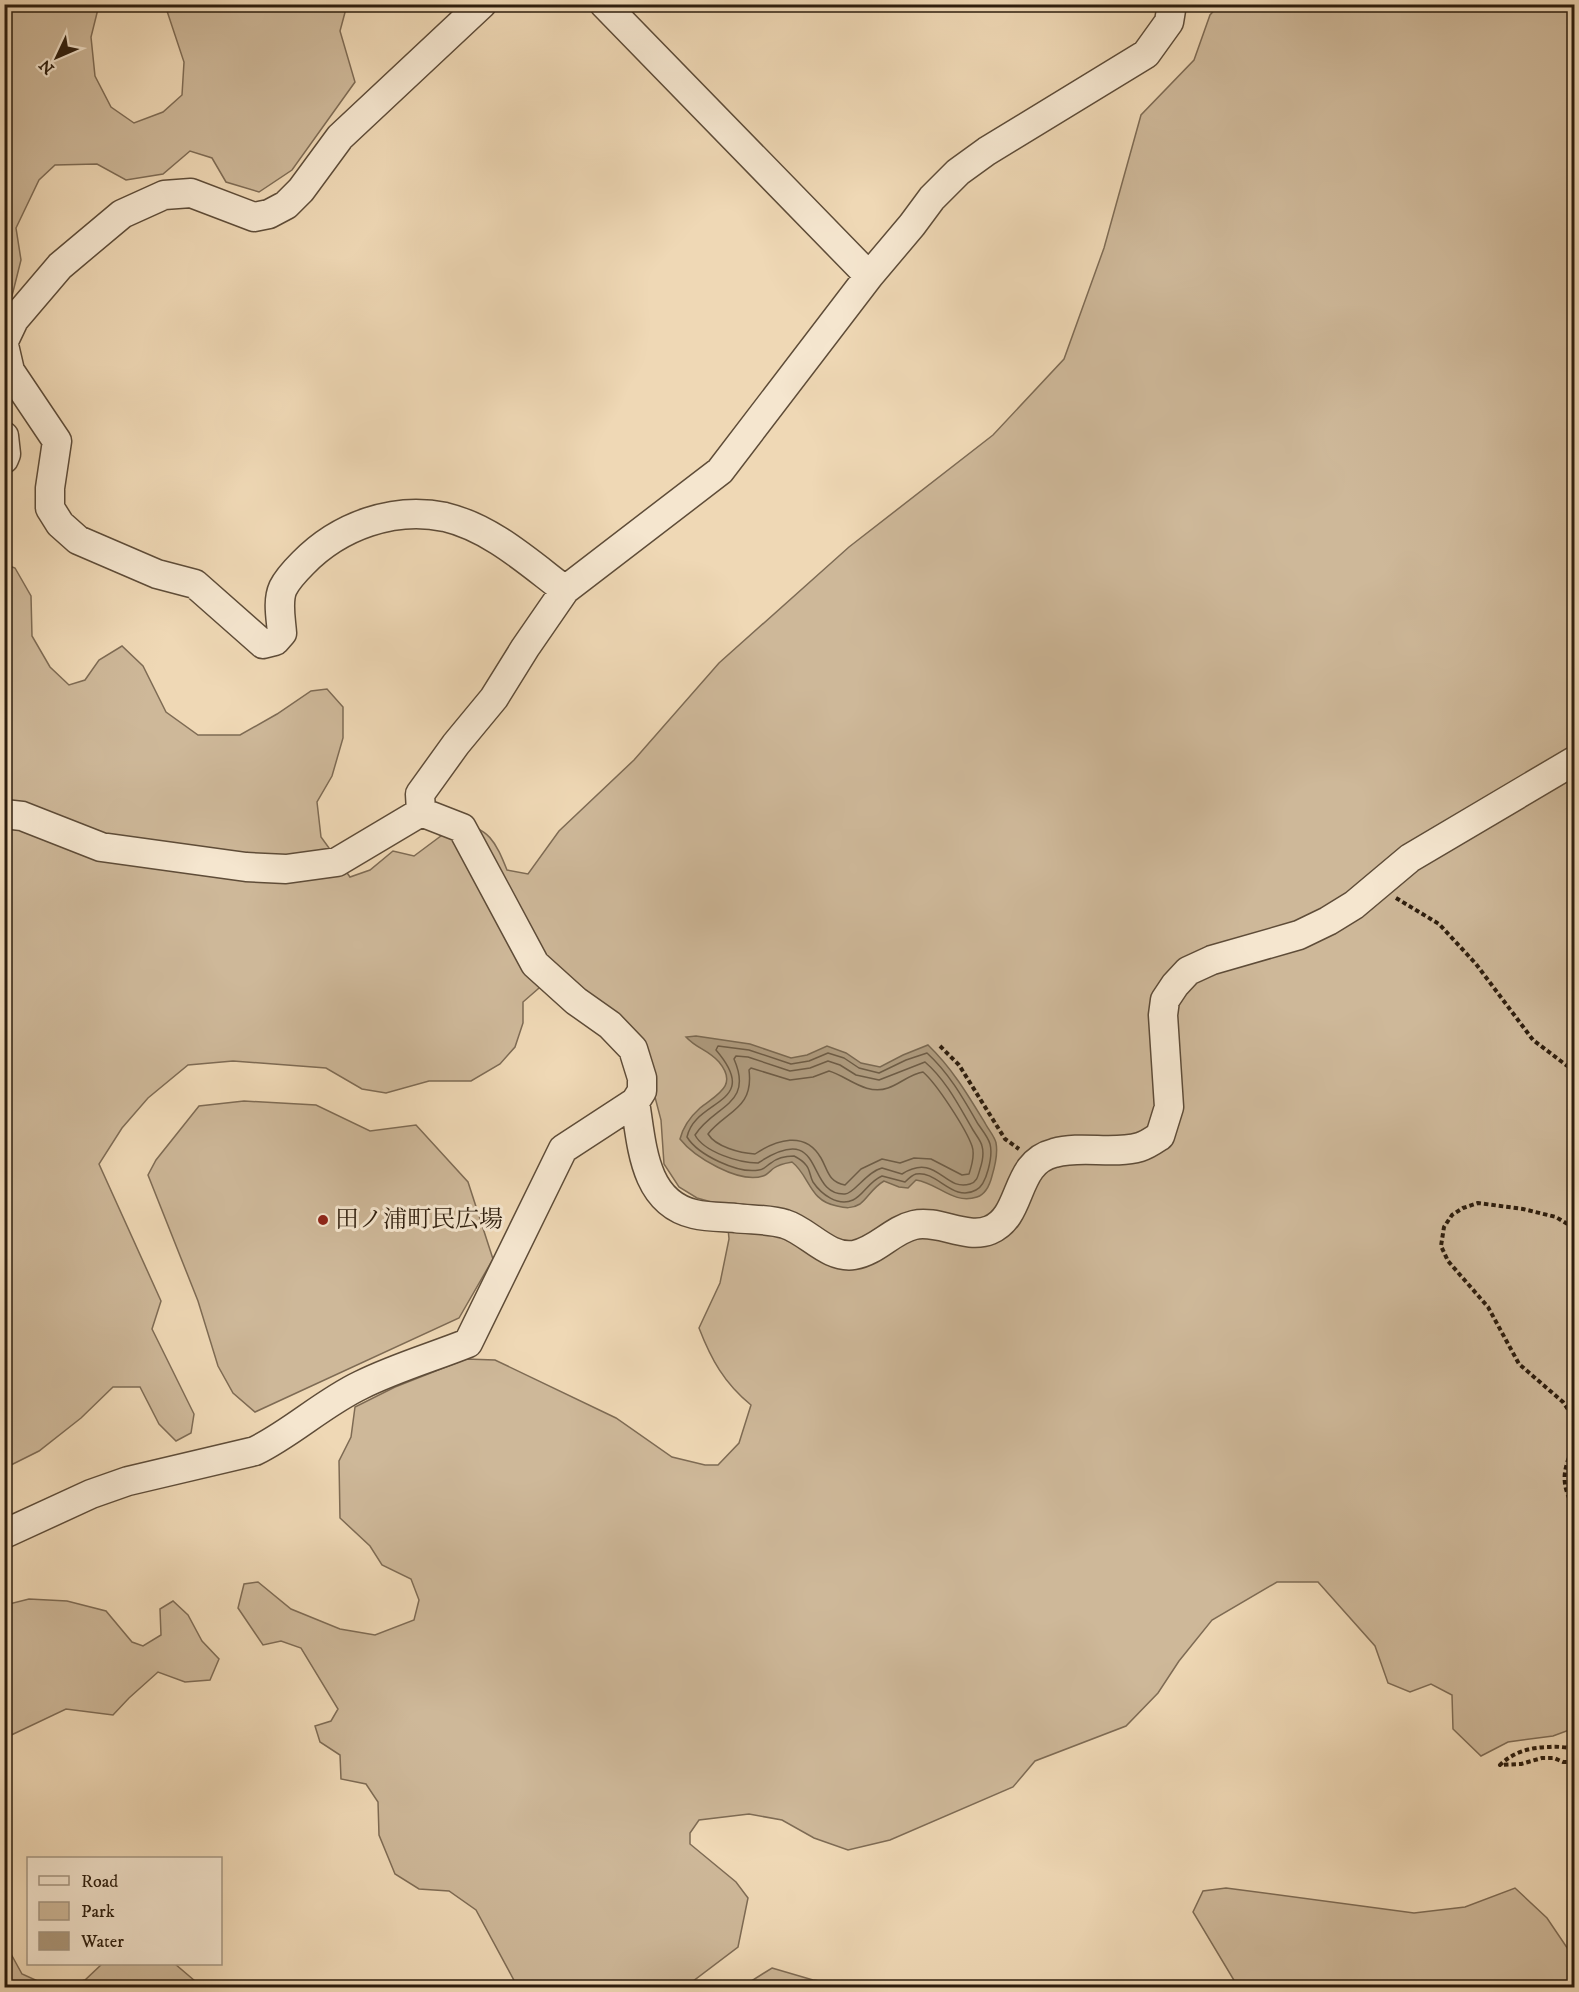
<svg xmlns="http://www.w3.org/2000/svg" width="1579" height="1992" font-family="'IM FELL DW Pica','Noto Serif JP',serif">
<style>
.green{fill:#ceb899;stroke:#7e6b54;stroke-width:1.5}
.water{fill:#ad997c;stroke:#7a6850;stroke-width:1.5}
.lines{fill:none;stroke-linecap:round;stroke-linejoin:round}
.shore{stroke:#6e5c45;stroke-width:1.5}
.minor-casing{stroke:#5e4c38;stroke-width:31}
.path{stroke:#2e1e0e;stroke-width:4;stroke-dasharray:4.5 3;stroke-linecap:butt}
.minor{stroke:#f5e6cf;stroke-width:28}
.poi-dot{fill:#8f2418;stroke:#f5e6cf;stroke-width:2}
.labels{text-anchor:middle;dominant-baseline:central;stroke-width:6;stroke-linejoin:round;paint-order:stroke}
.poi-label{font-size:24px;fill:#2e1e0e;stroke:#f5e6cf;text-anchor:start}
</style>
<rect width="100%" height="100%" fill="#efd8b5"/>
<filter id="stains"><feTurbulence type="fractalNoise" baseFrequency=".00333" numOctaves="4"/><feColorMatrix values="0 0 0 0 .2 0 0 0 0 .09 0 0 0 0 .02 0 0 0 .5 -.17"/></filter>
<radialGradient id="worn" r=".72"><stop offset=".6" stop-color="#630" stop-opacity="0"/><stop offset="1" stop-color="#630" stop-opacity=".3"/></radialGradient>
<path class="green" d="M5,4L99,5L91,37L95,76L111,107L134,123L163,112L182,95L184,62L165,5H347L340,31L355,82L292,170L259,192L226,182L212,158L190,151L163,174L126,180L97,164L55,165L39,180L16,228L21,260L12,296L5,304Z
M1219,5H1574V1632L1572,1637V1729L1553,1736L1508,1742L1481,1756L1453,1729L1452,1695L1431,1684L1410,1692L1388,1683L1375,1646L1318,1582H1277L1212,1620L1179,1661L1158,1693L1126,1726L1035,1761L1013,1787L890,1840L848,1850L814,1838L782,1820L749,1814L699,1820L690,1833V1844L736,1882L748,1898L738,1947L692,1982L691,1987L522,1988L516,1984L476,1910L449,1891L419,1889L395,1874L379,1835L378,1802L366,1784L341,1779L340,1755L320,1742L315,1726L331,1721L338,1709L301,1648L281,1641L263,1645L238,1608L244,1584L258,1582L291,1609L340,1629L375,1635L414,1620L419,1600L411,1579L382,1565L370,1546L340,1518L339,1461L351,1437L355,1407L395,1387L466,1359L495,1360L616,1418L672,1457L705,1465H718L739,1443L751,1405C724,1383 711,1359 699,1328L720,1283L729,1239L726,1206L697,1198L679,1187L664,1164L661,1120L643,1051L546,982L523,1002V1023L515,1047L500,1064L471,1081H429L386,1093L362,1089L326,1068L233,1061L188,1065L148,1098L122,1128L99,1164L161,1301L152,1329L194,1414L191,1433L176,1441L159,1424L140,1387H113L81,1418L39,1451L5,1468V564L15,568L31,596L32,636L50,667L69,685L85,680L99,660L122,646L143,666L166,712L198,735H240L277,714L311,691L327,689L343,707V738L332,776L317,802L321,837L350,877L370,870L393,851L414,856L457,824C489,826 496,843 507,870L528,874L559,831L634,760L719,663L849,547L993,435L1064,359L1104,248L1141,115L1194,60L1210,15Z
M244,1101L316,1105L370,1131L416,1125L468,1182L493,1259L459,1318L255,1412L233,1393L218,1366L198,1301L148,1175L156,1160L199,1106Z
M29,1599L67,1601L106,1611L132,1642L143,1646L161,1635L160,1609L173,1601L188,1615L202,1641L219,1659L210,1680L185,1682L158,1672L129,1698L113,1715L66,1709L5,1738V1605Z
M1226,1888L1414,1913L1465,1907L1515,1888L1547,1918L1574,1958V1987H1238L1193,1912L1203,1891Z
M5,1943L22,1974L51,1987H5Z
M102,1964H175L202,1987H59L85,1980Z
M772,1968L813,1980L864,1987H749L748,1983Z"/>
<path class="water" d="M696,1036L750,1044L791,1058L807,1055L827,1046L846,1053L861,1063L880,1067L903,1055L928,1045C952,1068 968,1095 985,1123C988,1129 995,1137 996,1143C998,1153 995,1166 992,1176C990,1184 986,1194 977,1197C953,1205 938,1183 916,1180L908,1188L899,1187L884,1181C872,1188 868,1198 860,1204C852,1209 845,1208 837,1206C809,1201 810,1176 792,1162C786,1163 779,1164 774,1168C771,1170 767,1175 763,1176C739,1184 694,1157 680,1139C683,1127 690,1117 700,1108C716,1095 739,1086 719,1062C707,1049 697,1049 686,1037Z"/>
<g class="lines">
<path class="shore" d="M718,1046L749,1050L791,1064L809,1061L828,1053L844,1058L859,1068L879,1073L906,1060L927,1053C949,1073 963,1098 978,1124C982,1130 988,1137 990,1144C993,1155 987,1185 976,1190C953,1203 937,1170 916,1174C912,1175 908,1179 905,1182L882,1176C868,1182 864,1195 853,1200C838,1207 821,1194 813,1182C810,1177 810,1169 806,1165C803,1161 798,1158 794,1156C787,1156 777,1158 771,1163C767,1165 764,1170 759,1170C738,1174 698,1155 687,1137C695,1098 763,1105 716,1050Z
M736,1056L748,1057L790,1071L810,1068L828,1061L840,1065L856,1075L879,1080L925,1062C946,1080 959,1106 973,1130C976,1135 981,1141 982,1146C984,1153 982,1163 980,1169C978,1176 977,1182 970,1184C944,1192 937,1152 902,1174L882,1168C866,1172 854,1194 845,1194C804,1196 827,1118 758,1163C739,1163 704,1152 695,1135C714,1105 754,1105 734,1059Z
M751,1068L790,1080L813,1077L829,1071C847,1076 866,1096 888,1088C900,1084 910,1074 923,1072C937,1084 966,1129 972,1146C975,1154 972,1165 969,1174L962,1175L931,1159L914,1158L900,1163L882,1159L861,1169L845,1185C828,1182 828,1170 821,1158C805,1130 776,1140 755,1154C740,1153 716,1147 708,1134C726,1111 754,1109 749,1070Z"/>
<g class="minor-casing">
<path id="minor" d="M604,4L869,276
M4,341L14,320L60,266L122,214L164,195L191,193L254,217L269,214L286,205L301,190L340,137L482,4
M4,345L10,371L57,441L50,488V508L60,524L78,540L157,574L195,584L263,644L275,641L282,633C281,619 277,601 283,588C288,578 296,570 303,563C339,526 394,506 445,517C491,528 528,562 565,590
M4,436L6,454L4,459
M421,812L420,794L456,744L494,698L525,648L565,590L720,471L869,276L912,225L932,198L958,172L987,151L1146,54L1169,22L1172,4
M4,814L22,816L101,847L246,867L286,869L337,862L421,812
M635,1102C642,1144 643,1202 694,1214C707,1217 722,1217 735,1218C750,1220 770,1219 785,1224C808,1231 828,1259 854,1255C877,1251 892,1230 914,1225C938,1219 966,1240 990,1230C1024,1216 1013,1163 1054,1153C1082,1145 1112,1155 1140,1147C1147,1145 1154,1140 1160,1136L1169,1107L1163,1015L1165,1000L1175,985L1188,971L1212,960L1299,935L1328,921L1354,905L1410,858L1574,761
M4,1534L91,1494L128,1481L255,1451C292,1433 323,1403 361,1385C395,1368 433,1357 468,1343L563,1149L635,1102L642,1091V1078L633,1049L610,1025L576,1001L535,964L462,828L421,812"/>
</g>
<path class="path" d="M1396,898L1439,924L1476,964L1533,1040L1574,1071
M940,1046L959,1065L1005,1139L1019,1149
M1574,1228L1556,1217L1523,1209L1478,1203L1463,1208L1452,1215L1444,1227L1441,1246L1448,1261L1488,1307L1519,1364L1563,1402L1574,1418
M1574,1444C1563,1472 1560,1481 1574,1509
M1574,1748C1566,1748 1558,1746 1550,1747C1531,1747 1513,1752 1500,1765L1521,1764L1542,1758H1554L1563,1762H1574"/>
<use href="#minor" class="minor"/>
</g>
<circle class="poi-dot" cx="323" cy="1220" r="6"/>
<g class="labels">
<g class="poi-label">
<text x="335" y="1220">田ノ浦町民広場</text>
</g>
</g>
<rect width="1579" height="1992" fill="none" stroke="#efd8b5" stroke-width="24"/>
<rect x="6" y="6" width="1567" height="1980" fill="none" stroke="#2e1e0e" stroke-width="3"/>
<rect x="12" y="12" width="1555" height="1968" fill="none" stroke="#2e1e0e" stroke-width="1.5"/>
<rect x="27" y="1857" width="195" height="108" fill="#f5e6cf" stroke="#a59682" stroke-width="1.5"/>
<rect x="39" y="1876" width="30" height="9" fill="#f5e6cf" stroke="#a59682" stroke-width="1.5"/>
<text x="81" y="1887" font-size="18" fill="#2e1e0e">Road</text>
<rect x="39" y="1902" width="30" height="18" fill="#ceb899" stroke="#a59682" stroke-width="1.5"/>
<text x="81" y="1917" font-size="18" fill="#2e1e0e">Park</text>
<rect x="39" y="1932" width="30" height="18" fill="#ad997c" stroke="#a59682" stroke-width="1.5"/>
<text x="81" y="1947" font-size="18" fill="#2e1e0e">Water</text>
<g transform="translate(57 57) rotate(226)" stroke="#f5e6cf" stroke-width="4.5" paint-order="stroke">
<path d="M0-4.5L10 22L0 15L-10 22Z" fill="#2e1e0e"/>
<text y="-9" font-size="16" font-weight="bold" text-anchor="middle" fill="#2e1e0e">N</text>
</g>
<rect width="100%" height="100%" filter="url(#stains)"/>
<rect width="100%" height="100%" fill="url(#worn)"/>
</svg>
